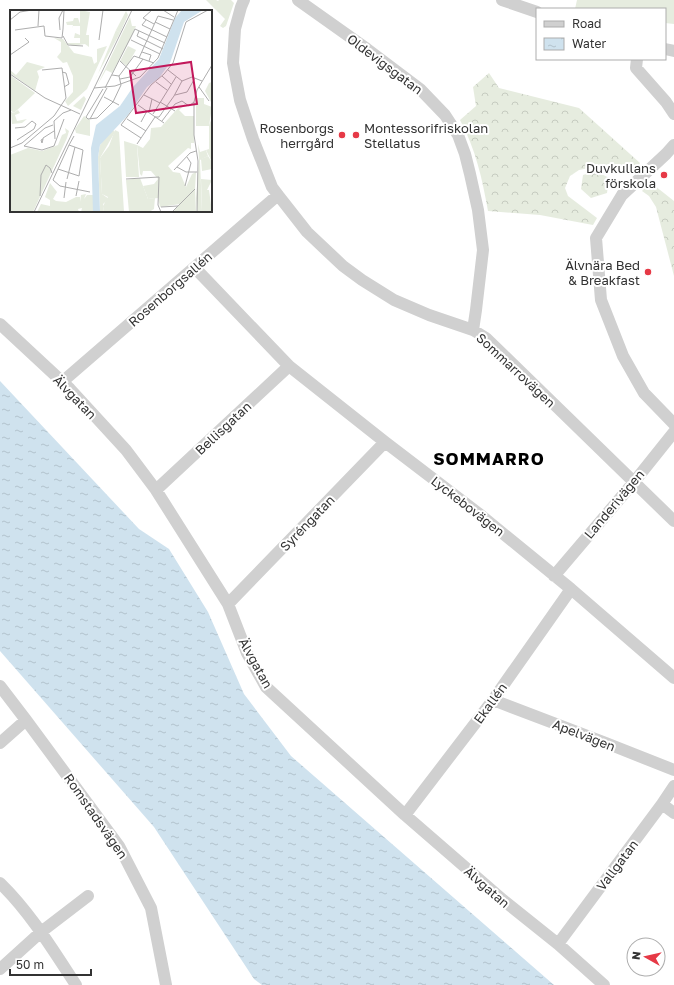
<svg xmlns="http://www.w3.org/2000/svg" width="674" height="985" font-family="'Golos Text',sans-serif">
<style>
.grass{fill:#e6ecdf}
.forest{fill:url(#forest-crowns)}
.water{fill:url(#water-ripples)}
.lines{fill:none;stroke-linecap:round;stroke-linejoin:round}
.minor{stroke:#d0d0d0;stroke-width:12}
.poi-dot{fill:#e63946;stroke:#fff;stroke-width:1.5}
.labels{text-anchor:middle;dominant-baseline:central;stroke-width:4;stroke-linejoin:round;paint-order:stroke}
.street-label{font-size:13px;fill:#333;stroke:#fff}
.poi-label{font-size:13px;fill:#333;stroke:#fff;text-anchor:end}
.district-label{font-size:17px;font-weight:bold;letter-spacing:1px;fill:#000;stroke:#fff}
.inset-road{fill:none;stroke:#adadad;stroke-width:1}
.view{fill:#c2185b;fill-opacity:0.15;stroke:#c2185b;stroke-width:2}
.inset-edge{fill:none;stroke:#333;stroke-width:2}
</style>
<defs>
<pattern id="forest-crowns" width="20" height="18" patternUnits="userSpaceOnUse"><rect width="20" height="18" fill="#e6ecdf"/><path d="M2 6a3 3 0 1 1 6 0M12 15a3 3 0 1 1 6 0" fill="none" stroke="#c6cbc0"/></pattern>
<pattern id="water-ripples" width="26" height="14" patternUnits="userSpaceOnUse"><rect width="26" height="14" fill="#cfe2ee"/><path d="M2 4q2-2 4 0t4 0M15 11q2-2 4 0t4 0" fill="none" stroke="#b2c2cd"/></pattern>
</defs>
<rect width="100%" height="100%" fill="#fff"/>
<path class="grass" d="M206,0H216L218,1L219,0H231L234,3L226,26L223,28L220,26L225,19Z
M577,0H674V24L665,23V9H575Z"/>
<path class="forest" d="M489,73L499,88L579,108L640,163L636,169L610,164L579,170L570,176L565,188L568,196L597,218L593,225L540,215L488,211C482,178 476,150 460,120L476,106L473,87Z
M596,171L609,178L607,193L591,198L581,189L583,175Z
M650,182L674,201V276L656,207L649,196L642,191Z"/>
<path class="water" d="M0,381L139,529L169,549L208,612L244,694L291,756L554,985H262L254,979L154,827L0,651Z"/>
<g class="lines">
<path class="minor" d="M244,0L241,7L235,29L233,63L240,100L253,139L272,187L278,195L307,232L343,266L362,280L394,300L429,315L473,330L486,338L674,521
M298,0L367,49L420,89L445,115L458,135L465,154L470,174L478,210L483,250L476,310L473,330
M502,0L537,12
M665,49L674,51
M637,59L636,68L666,102L674,114
M674,145L666,154L622,195L596,238L601,300L623,356L644,393L674,424
M195,268L289,366L385,442L478,513L571,589L674,678
M0,324L70,389L126,450L156,490L228,604L247,653L266,687L405,815L503,900L558,944L604,985
M62,382L278,195
M156,490L289,366
M554,576L634,482L674,432
M228,604L385,442
M0,686L26,720L119,846L151,908L166,985
M493,700L606,743L674,770
M0,743L26,720
M662,804L674,813
M405,815L493,700L571,589
M0,883C30,912 53,950 76,985
M558,944L662,804L674,786
M0,969L41,932L88,896"/>
</g>
<g class="poi-dot">
<circle cx="342" cy="135" r="4"/>
<circle cx="356" cy="135" r="4"/>
<circle cx="664" cy="175" r="4"/>
<circle cx="648" cy="272" r="4"/>
</g>
<g class="labels">
<g class="street-label">
<text transform="translate(385 64) rotate(37)">Oldevigsgatan</text>
<text transform="translate(170 289) rotate(-41)">Rosenborgsallén</text>
<text transform="translate(516 370) rotate(43)">Sommarrovägen</text>
<text transform="translate(75 397) rotate(46)">Älvgatan</text>
<text transform="translate(223 428) rotate(-43)">Bellisgatan</text>
<text transform="translate(614 504) rotate(-50)">Landerivägen</text>
<text transform="translate(468 506) rotate(38)">Lyckebovägen</text>
<text transform="translate(307 523) rotate(-46)">Syréngatan</text>
<text transform="translate(256 663) rotate(61)">Älvgatan</text>
<text transform="translate(490 703) rotate(-54)">Ekallén</text>
<text transform="translate(584 735) rotate(21)">Apelvägen</text>
<text transform="translate(96 816) rotate(55)">Romstadsvägen</text>
<text transform="translate(617 865) rotate(-53)">Vallgatan</text>
<text transform="translate(487 887) rotate(41)">Älvgatan</text>
</g>
<g class="poi-label">
<text x="334" y="128">Rosenborgs<tspan x="334" dy="15">herrgård</tspan></text>
<text x="364" y="128" text-anchor="start">Montessorifriskolan<tspan x="364" dy="15">Stellatus</tspan></text>
<text x="656" y="168">Duvkullans<tspan x="656" dy="15">förskola</tspan></text>
<text x="640" y="265">Älvnära Bed<tspan x="640" dy="15">&amp; Breakfast</tspan></text>
</g>
<g class="district-label">
<text x="489" y="458">SOMMARRO</text>
</g>
</g>
<g transform="translate(10 10)">
<rect width="202" height="202" fill="#fff"/>
<path d="M116,1L118,5L110,23L106,20ZM118,36L126,40L117,56L110,51ZM186,88H194V94L202,97L199,116H186ZM8,100L10,103L5,105L7,111L17,109L12,113L2,114L1,102L4,103ZM105,120L109,122L114,202H94L93,196L98,187L92,184L90,148L99,136ZM114,131L127,135L129,167H116ZM188,134L190,142L196,140L198,146L190,150L192,202H187L186,188L189,151ZM130,168L138,189L145,188L144,199L139,202H119L116,170ZM185,179L186,202H163L182,180Z" fill="#e6ecdf"/>
<path d="M70,0L80,2L76,25H79V37L75,34L63,36L56,33H70V28H64L65,23L70,25V16H63L62,19L63,15H57L56,12L63,11L64,8H68L70,14ZM120,7L122,16H126L120,30L102,63L96,60L87,76ZM106,20L110,23L83,73L87,66ZM44,28L53,29L64,43L82,47L84,54L87,52V39L97,36L77,79L58,96L55,91L63,82V66L57,52L53,53L47,47L51,42V32ZM17,52L35,57L27,61L29,67L25,81L0,63V60L6,65ZM0,65L25,83L4,103L0,100ZM202,72V94L195,81L199,73ZM74,86L76,89L71,100L63,96ZM176,94L169,100L175,106H184V133H181V139L178,138L158,156L163,162L170,163L176,177L182,164L186,162L185,179L170,194L150,197L148,188L138,189L133,176L144,174L148,169L141,161H133L132,166L130,164L127,135L133,138L140,129L141,118L151,117L168,98ZM74,106L80,110V126L66,123L65,119ZM202,108V152L196,140L199,139V115ZM55,118L59,121L57,128L23,202H0V145L18,138L32,141L48,135L52,125L56,123ZM102,119L105,122L90,148L92,184L99,189L93,194L94,202H90L88,147L90,135ZM191,169L202,170L197,180H199L202,202H192ZM40,173L47,182L43,189L46,191L56,192L66,187H70V192L71,185L76,184L74,189L77,185H83V202H71L72,198L68,199L69,202H27L31,194L40,196V190L35,187Z" fill="#e6ecdf"/>
<path d="M198,146L202,152V159L192,161L191,149Z" fill="#e6ecdf"/>
<path d="M172,0H193L174,12L160,53L149,68L137,77L118,105L90,135L88,147L90,202H83L81,138L86,115L110,96L123,77L149,49L165,8Z" fill="#cfe2ee"/>
<path class="inset-road" d="M142,0L133,8L144,14M153,0L164,7M0,10L10,2L22,0M136,10L132,15L157,27M145,12L160,19M28,16L29,0M53,19L54,0M5,20L34,16L35,26L52,28L53,19M50,20L49,8L53,0M129,21L127,26L153,39M53,26L58,35L73,36M89,30L93,0M121,30L150,44M132,42L141,45L139,51M0,45L19,32L15,28M129,48L148,6L163,10M110,51L126,66M158,60L172,71M52,62L56,63L59,74L54,77M0,64L35,88L70,104M109,66L124,46L144,53M152,66L161,74M110,69L120,67L133,49M146,72L157,80M189,77L199,91M84,78L105,76L130,67L148,48L168,0M95,78L125,19L155,33M93,79L76,107L78,109L87,108L103,92L111,75L109,66L102,65M134,85L150,93M165,85L177,82L185,68M94,87L109,95M150,92L165,101M128,95L154,113M139,102L142,89M143,104L166,67M80,109L97,78M117,109L136,121M152,111L165,94L172,91L179,96L184,92M131,112L137,101M43,115L35,118L14,136L32,140L44,136L54,109M5,118L15,117L22,111L26,114L24,119M131,128L111,115L141,75L154,64L163,53L176,12L198,0M33,129L32,133L31,130L33,129V128L44,121M45,129L44,111L53,103L61,100M7,130L24,119M127,134L145,107H149L164,86L172,71L182,67L192,71M59,135L73,140L69,166L48,159L53,148L59,135L64,126M0,138L12,133L44,106L56,88L52,58L32,60M167,157L176,162H187M48,159L43,170L50,176L80,182M164,160L180,143L186,141M57,169L65,137M116,169L149,167L148,195L151,202M175,176L181,153L177,147M30,186L31,165L36,155L40,158L42,163M66,186L69,171M54,188L56,172M151,197L168,196M24,202L122,0M162,202L185,179M187,202L188,151L184,125V92L187,80L202,55"/>
<path class="view" d="M181,52L187,94L126,103L120,61Z"/>
<rect width="202" height="202" class="inset-edge"/>
</g>
<rect x="536" y="8" width="130" height="52" fill="#ffffff" stroke="#adadad"/>
<rect x="544" y="21" width="20" height="6" fill="#d0d0d0" stroke="#adadad"/>
<text x="572" y="28" font-size="12" fill="#333333">Road</text>
<rect x="544" y="38" width="20" height="12" fill="url(#water-ripples)" stroke="#adadad"/>
<text x="572" y="48" font-size="12" fill="#333333">Water</text>
<g transform="translate(646 957) rotate(278)"><circle r="19" fill="#ffffff" stroke="#adadad"/>
<path d="M0-3L7 15L0 10L-7 15Z" fill="#e63946"/>
<text y="-6" font-size="11" font-weight="bold" text-anchor="middle" fill="#333333">N</text>
</g>
<path d="M10 969v6h81v-6" fill="none" stroke="#333333" stroke-width="2"/>
<text x="16" y="969" font-size="12" fill="#333333" stroke="#ffffff" stroke-width="3" paint-order="stroke">50 m</text>
</svg>
